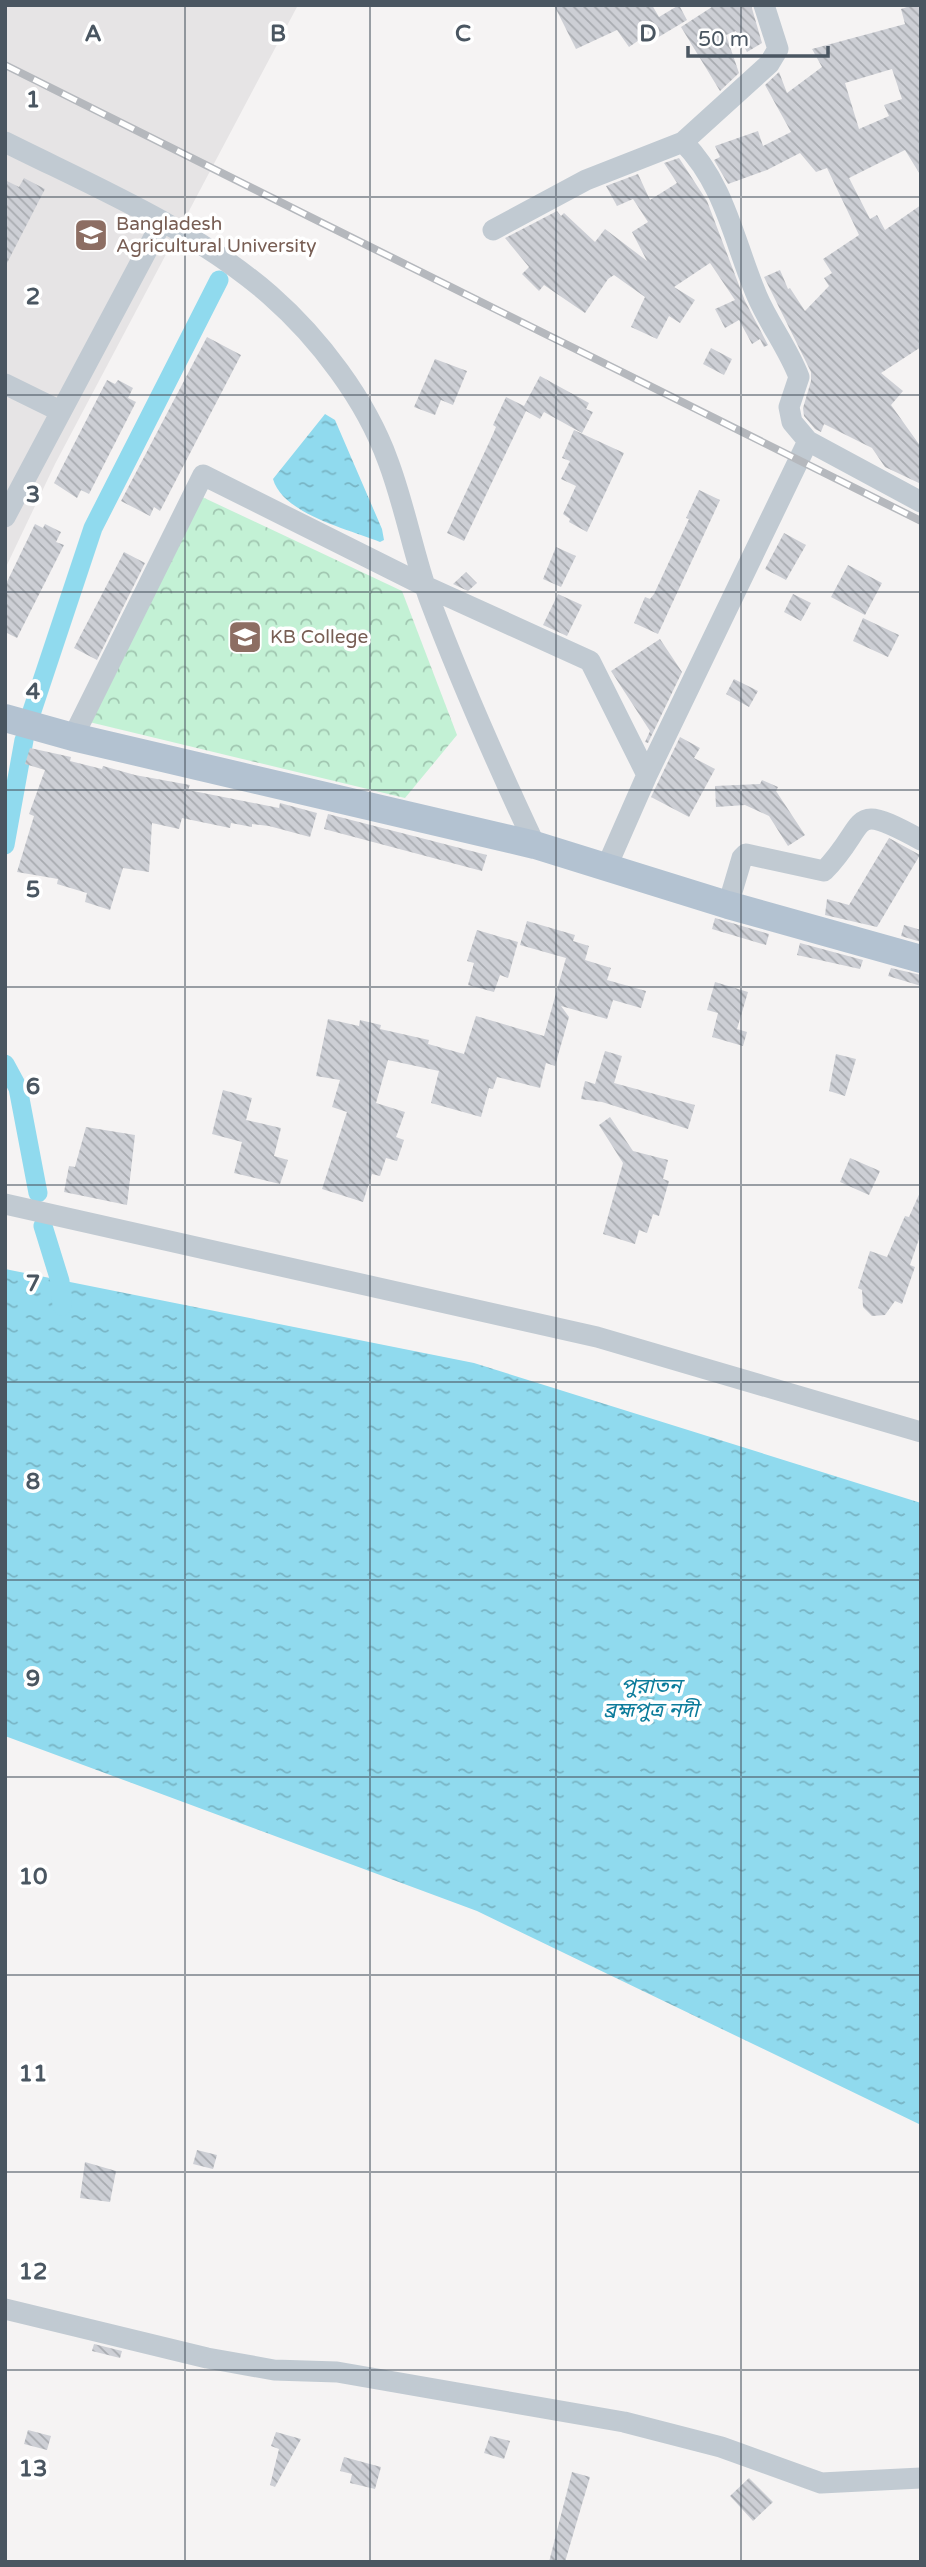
<svg xmlns="http://www.w3.org/2000/svg" width="926" height="2567" font-family="'Varela Round','Noto Sans Bengali',sans-serif">
<style>
.education{fill:#e6e4e5}
.park{fill:url(#park-crowns)}
.water{fill:url(#water-ripples)}
.lines{fill:none;stroke-linecap:round;stroke-linejoin:round}
.canal{stroke:#90daee;stroke-width:19}
.building{fill:url(#building-back-hatch);fill-rule:evenodd}
.minor{stroke:#c1cad2;stroke-width:21}
.major{stroke:#b3c2d1;stroke-width:28}
.rail-casing{stroke:#b5b8bd;stroke-width:8}
.rail{stroke:#fff;stroke-width:5;stroke-dasharray:16;stroke-linecap:butt}
.grid{fill:none;stroke:#4a5661;stroke-width:2;stroke-opacity:0.55}
.labels{text-anchor:middle;dominant-baseline:central;stroke-width:7;stroke-linejoin:round;paint-order:stroke}
.education-label{font-size:19px;fill:#785e54;stroke:#fff;text-anchor:start}
.water-label{font-size:21px;font-style:italic;fill:#0c7c9b;stroke:#fff}
.grid-label{font-size:23px;text-anchor:middle;font-weight:bold;fill:#4a5661;stroke:#fff;stroke-width:7;stroke-linejoin:round;paint-order:stroke}
</style>
<defs>
<pattern id="park-crowns" width="20" height="18" patternUnits="userSpaceOnUse" patternTransform="scale(1.75)"><rect width="20" height="18" fill="#c3f1d5"/><path d="M2 6a3 3 0 1 1 6 0M12 15a3 3 0 1 1 6 0" fill="none" stroke="#a0c6b0"/></pattern>
<pattern id="water-ripples" width="26" height="14" patternUnits="userSpaceOnUse" patternTransform="scale(1.75)"><rect width="26" height="14" fill="#90daee"/><path d="M2 4q2-2 4 0t4 0M15 11q2-2 4 0t4 0" fill="none" stroke="#78b4c4"/></pattern>
<pattern id="building-back-hatch" width="6" height="6" patternUnits="userSpaceOnUse" patternTransform="scale(1.75)"><rect width="6" height="6" fill="#cdcfd5"/><path d="M-1 5l2 2M0 0l6 6M5-1l2 2" fill="none" stroke="#a8abb0"/></pattern>
</defs>
<rect width="100%" height="100%" fill="#f5f3f3"/>
<path class="education" d="M5,5H298L55,464L5,569Z"/>
<path class="park" d="M198,495L402,591L457,735L405,798L85,721Z"/>
<path class="water" d="M325,414L335,420L382,529L384,540L380,542C348,529 283,514 273,479Z
M5,1269L474,1363L921,1503V2125L477,1911L5,1736Z"/>
<g class="lines">
<path class="canal" d="M30,717L93,528L219,280
M5,845L24,740
M5,1064L18,1088L38,1193
M43,1226L60,1281L62,1306"/>
</g>
<path class="building" d="M554,5H652L659,17L679,5L687,20L652,41L648,34L629,47L617,30L576,49Z
M715,5H751L762,43L747,52L736,31L726,35L739,73L720,91L681,27Z
M913,5H921V176L905,150L849,178L870,219L877,215L885,230L921,205V347L881,373L903,391L891,405L921,447V484L885,467L872,448L824,424L821,432L815,429L804,416L803,408L811,381V372L764,277L780,270L788,289L790,288L805,311L829,286L824,278L832,273L823,259L859,235L827,168L816,172L800,153L767,170L728,184L714,160L720,157L715,146L758,131L763,146L791,132L765,85L779,72L787,93L822,67L812,49L905,24L901,9ZM892,69L902,99L884,105L889,116L859,129L845,83Z
M679,158L707,201L745,301L768,345L764,347L760,339L752,344L739,320L725,328L715,309L735,300L710,263L674,287L695,300L680,323L669,316L657,339L631,327L645,297L614,275L608,279L585,313L544,285L539,291L522,274L529,267L505,238L557,211L561,216L564,213L595,242L605,229L647,261L632,232L648,222L633,199L617,206L606,186L638,174L650,200L677,183L664,163Z
M24,178L45,189L5,267V180L19,187Z
M207,337L241,355L160,511L154,507L150,516L121,501Z
M711,348L732,359L724,375L703,364Z
M435,359L467,371L453,405L441,400L435,415L414,407Z
M540,376L589,403L586,409L593,412L582,433L544,412L540,419L526,411L464,541L447,533L494,432L496,427L493,425L506,397L524,406Z
M107,380L115,384L118,380L133,388L128,398L136,402L89,494L81,490L77,498L54,483Z
M574,430L624,453L587,532L569,522L570,519L563,514L576,486L561,479L570,461L562,458Z
M699,490L720,500L658,634L634,623L645,597L650,599L654,594L689,519L686,518Z
M35,524L43,528L45,524L61,532L56,542L64,545L17,638L5,632V586Z
M784,533L806,545L786,580L765,569Z
M556,547L576,556L561,587L543,579Z
M124,552L145,563L97,660L74,648Z
M848,565L882,583L865,615L831,597Z
M466,572L477,583L468,591L453,584Z
M558,594L582,605L567,636L543,625Z
M793,594L811,603L801,621L784,612Z
M863,618L899,635L888,657L853,641Z
M660,639L682,672L648,743L645,742L650,731L611,671Z
M734,679L758,691L749,707L726,694Z
M680,737L700,748L694,758L715,769L689,817L651,797Z
M30,748L71,757L70,761L102,769L103,766L135,775L190,785L188,790L279,808L280,803L317,813L310,837L269,826L252,824V827L231,823L230,828L182,818L179,829L152,823L149,872L123,868L110,910L85,902L87,893L57,884L58,879L17,872L34,816L29,814L45,770L25,764Z
M762,780L778,787L776,791L805,835L788,846L769,816L745,805L716,807L715,786L760,784Z
M328,814L487,855L482,871L324,829Z
M889,838L920,855L877,927L825,915L827,899L849,905Z
M715,918L769,934L766,945L712,929Z
M527,921L575,935L573,941L589,946L585,960L611,968L607,980L646,991L641,1008L613,1000L607,1019L561,1006L569,1017L555,1066L546,1063L540,1088L497,1077L493,1089L489,1088L481,1117L431,1103L439,1071L388,1060L376,1103L405,1112L396,1137L404,1140L397,1161L386,1158L380,1176L372,1174L363,1202L322,1189L347,1112L332,1107L340,1080L316,1076L328,1019L359,1026L360,1020L381,1025L380,1029L429,1040L428,1044L464,1054L476,1016L544,1036L566,958L520,945Z
M904,925L921,930V942L901,936Z
M477,930L518,942L508,978L500,975L494,992L468,985L474,963L467,961Z
M800,943L863,960L860,969L797,955Z
M891,968L921,975V986L888,976Z
M715,982L748,992L737,1029L747,1032L743,1046L712,1037L718,1013L707,1010Z
M605,1051L622,1056L614,1083L695,1105L688,1129L602,1102L581,1099L585,1081L595,1084Z
M836,1054L856,1059L845,1096L829,1091Z
M223,1090L252,1098L246,1120L281,1128L274,1156L288,1160L280,1184L234,1173L242,1142L212,1134Z
M610,1117L633,1151L668,1160L663,1179L669,1181L659,1216L653,1214L647,1233L639,1230L635,1244L603,1234L623,1163L599,1125Z
M86,1127L135,1135L127,1205L64,1192L69,1166L75,1167Z
M850,1158L880,1171L869,1195L840,1182Z
M921,1190V1233L910,1265L915,1267L902,1304L895,1301L885,1315L872,1316L863,1307L862,1290L858,1288L870,1251L887,1257L905,1216L909,1217Z
M197,2150L217,2155L213,2169L193,2164Z
M85,2162L116,2171L110,2202L80,2198Z
M94,2344L122,2351L120,2358L92,2351Z
M28,2430L51,2436L47,2450L24,2444Z
M276,2432L301,2439L275,2487L270,2485L279,2449L271,2446Z
M490,2436L510,2441L504,2459L484,2453Z
M344,2457L381,2467L375,2489L350,2483L352,2474L340,2471Z
M572,2472L590,2477L565,2562H549Z
M749,2478L773,2502L753,2521L730,2496Z"/>
<g class="lines">
<path class="minor" d="M764,5L778,49L769,64L683,142C725,184 734,242 757,296C769,324 788,348 799,377L789,407L792,422L808,441L921,502
M5,142C95,187 193,228 270,295C319,338 366,400 388,461C405,506 413,553 429,598C461,683 497,764 535,845
M493,230L586,180L683,142
M5,384L60,411
M5,517L162,222
M73,737L203,475L425,586L590,661L647,775
M607,866L647,775L808,441
M728,905L742,858L746,854L824,871C871,823 846,799 921,840
M5,1204L597,1337L921,1432
M5,2309L207,2358L274,2370L337,2372L624,2422L721,2447L821,2483L921,2478"/>
<path class="major" d="M5,718L73,737L535,845L728,905L921,959"/>
<g class="rail-casing">
<path id="rail" d="M5,65L921,521"/>
</g>
<use href="#rail" class="rail"/>
</g>
<path class="grid" d="M185,5V2562M370,5V2562M556,5V2562M741,5V2562M5,197H921M5,395H921M5,592H921M5,790H921M5,987H921M5,1185H921M5,1382H921M5,1580H921M5,1777H921M5,1975H921M5,2172H921M5,2370H921"/>
<defs>
<g id="university-square" transform="scale(1.75)"><rect x="-9" y="-9" width="18" height="18" rx="4" fill="#8d6e63" stroke="#fff"/><path d="M0-5L7-2L0 1L-7-2ZM-4 1L0 2.5L4 1V4Q0 6-4 4Z" fill="#fff"/></g>
</defs>
<g fill-rule="evenodd">
<use href="#university-square" x="91" y="235"/>
<use href="#university-square" x="245" y="637"/>
</g>
<g class="labels">
<g class="education-label">
<text x="116" y="224">Bangladesh<tspan x="116" dy="22">Agricultural University</tspan></text>
<text x="270" y="637">KB College</text>
</g>
<g class="water-label">
<text x="651" y="1686">পুরাতন<tspan x="651" dy="24">ব্রহ্মপুত্র নদী</tspan></text>
</g>
</g>
<g class="grid-label">
<text x="93" y="41">A</text>
<text x="278" y="41">B</text>
<text x="463" y="41">C</text>
<text x="648" y="41">D</text>
<text x="33" y="107">1</text>
<text x="33" y="304">2</text>
<text x="33" y="502">3</text>
<text x="33" y="699">4</text>
<text x="33" y="897">5</text>
<text x="33" y="1094">6</text>
<text x="33" y="1291">7</text>
<text x="33" y="1489">8</text>
<text x="33" y="1686">9</text>
<text x="33" y="1884">10</text>
<text x="33" y="2081">11</text>
<text x="33" y="2279">12</text>
<text x="33" y="2476">13</text>
</g>
<rect width="926" height="2567" fill="none" stroke="#4a5661" stroke-width="14"/>
<path d="M688 46v10h140v-10" fill="none" stroke="#4a5661" stroke-width="3.5"/>
<text x="698" y="46" font-size="21" fill="#4a5661" stroke="#ffffff" stroke-width="5" paint-order="stroke">50 m</text>
</svg>
